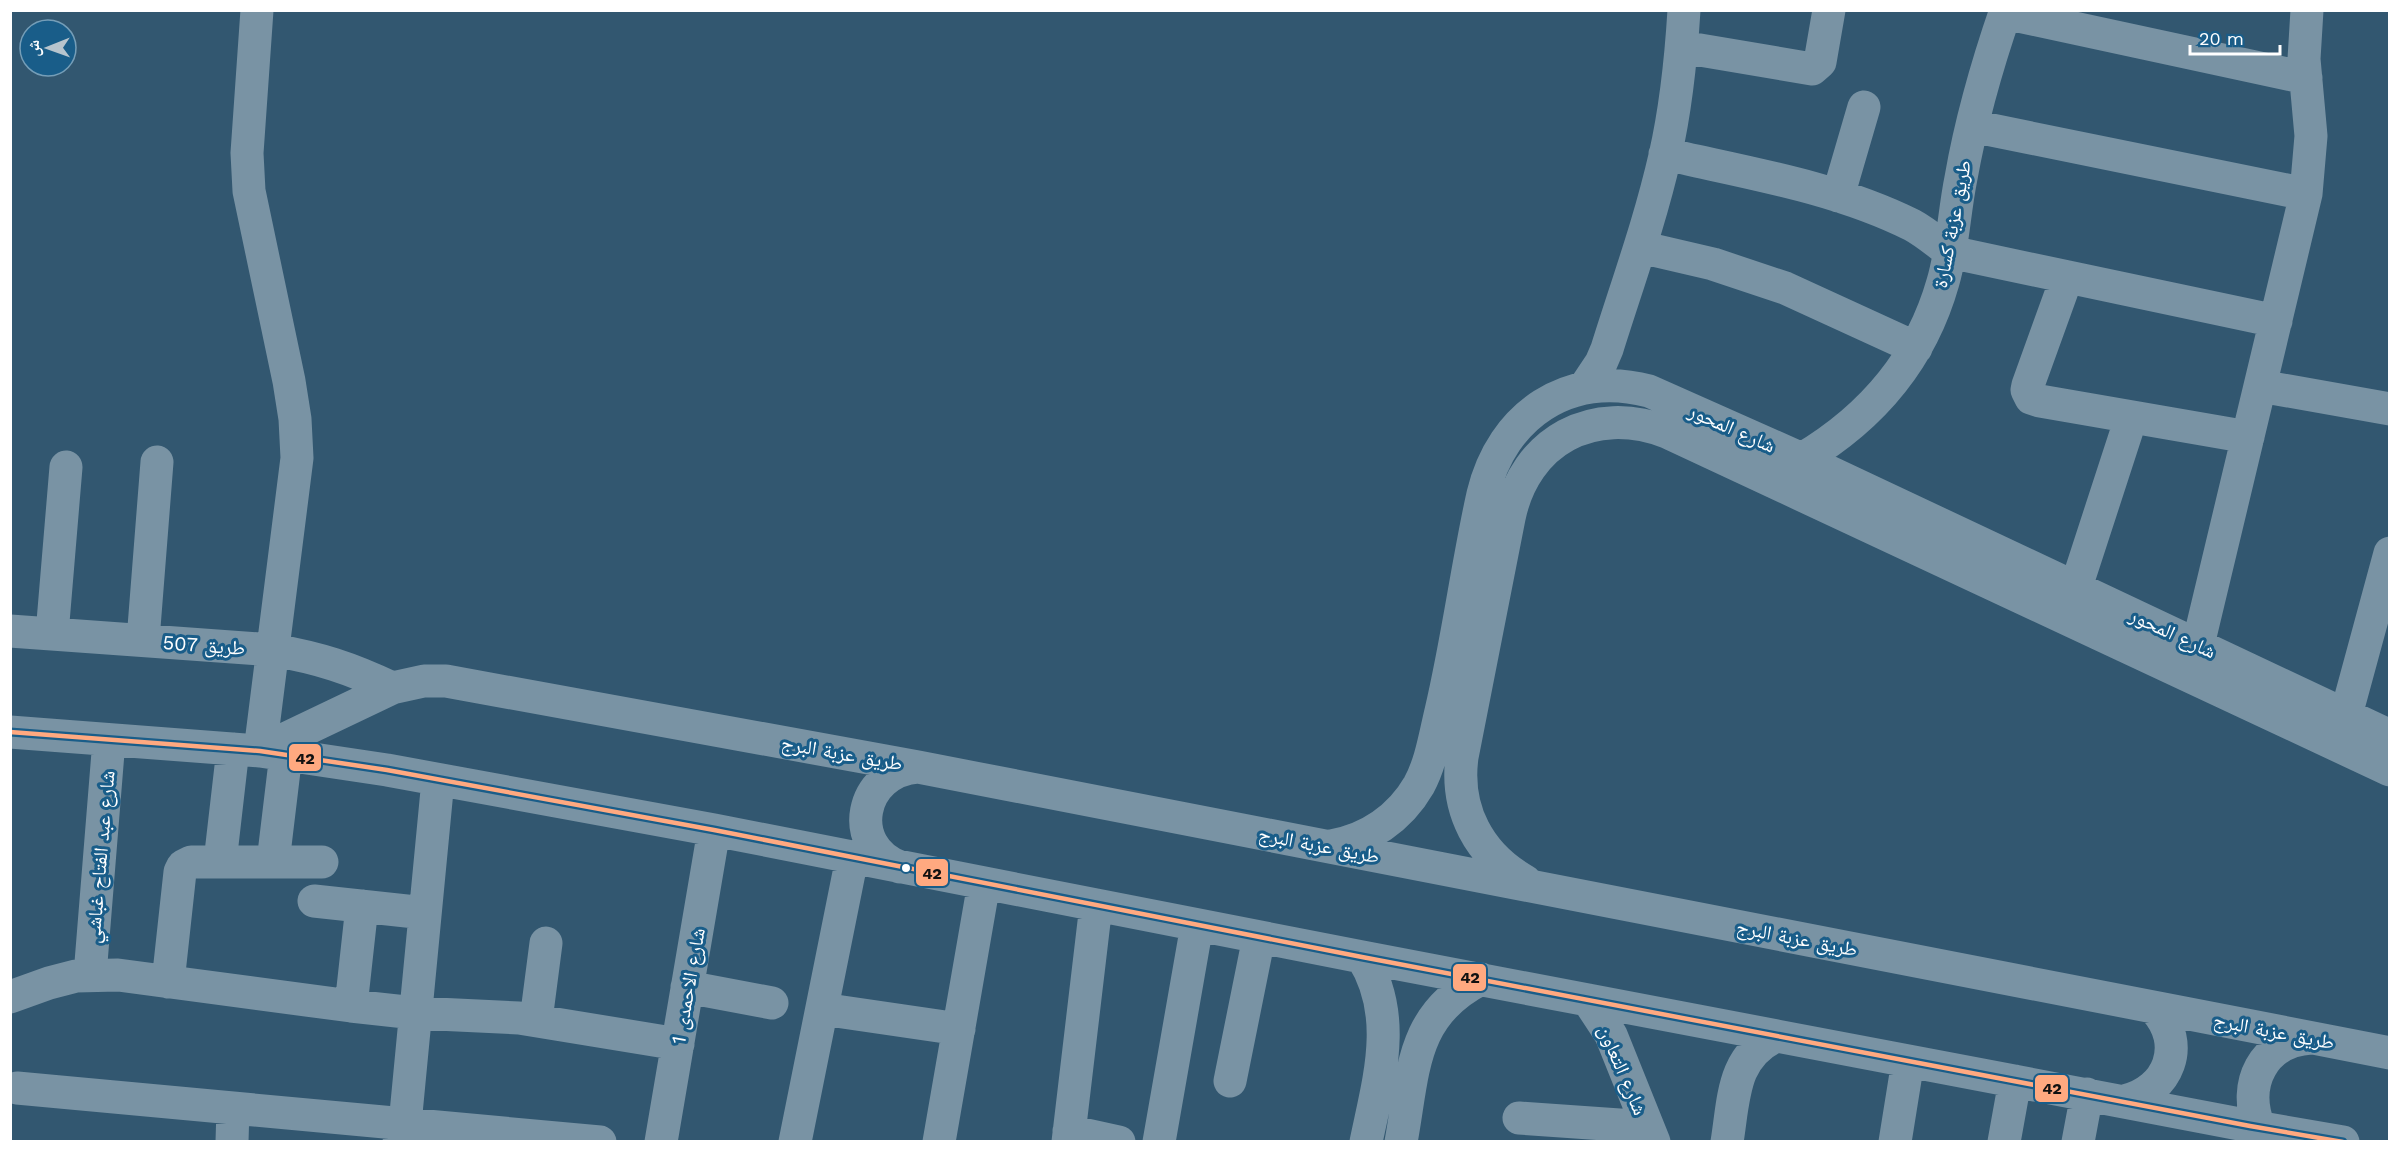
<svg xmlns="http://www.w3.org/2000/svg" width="2400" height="1152" font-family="'Work Sans','Noto Naskh Arabic',sans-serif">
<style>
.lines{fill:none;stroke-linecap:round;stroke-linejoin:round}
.minor{stroke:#7993a4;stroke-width:33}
.bus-1-casing{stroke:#195d89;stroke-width:9}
.bus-1{stroke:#ffa980;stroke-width:4.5}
.bus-dot{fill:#fff;stroke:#195d89;stroke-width:2}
.labels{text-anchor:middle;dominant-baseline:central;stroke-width:6;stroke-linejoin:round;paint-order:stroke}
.street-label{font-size:20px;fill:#fff;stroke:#195d89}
.line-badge{stroke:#195d89;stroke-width:2}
.pale-badge-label{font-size:16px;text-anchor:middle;font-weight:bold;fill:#111}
</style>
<rect width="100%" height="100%" fill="#325770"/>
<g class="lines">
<path class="minor" d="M257,10L247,153L249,191L289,381L295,419L297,458L260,751
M2005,13L2306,78
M1682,47L1812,69L1820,62L1829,10
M1972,126L2306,194
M1665,154C1748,173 1836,187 1912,225C1925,232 1938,243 1950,252L2276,321
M1838,196L1864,107
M1640,247L1713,264L1785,288L1916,348
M2067,277L2028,385L2027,390L2031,398L2040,401L2248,437
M2260,386L2390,409
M1585,387L1601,363L1607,349C1627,285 1650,222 1665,156C1676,108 1681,59 1684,10
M1802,459C1871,418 1921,360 1943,282C1953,248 1954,212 1961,178C1971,121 1987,65 2006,10
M2076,587L2131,418
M10,631L273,650C319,658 350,668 392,688
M52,634L66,467
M143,640L157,462
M2198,645L2306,194L2311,136L2304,59L2307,10
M2346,715L2390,553
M10,732L260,751L387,770L714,830L1362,957L2250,1126L2343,1142
M260,751L392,688L424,681H446L918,767L2390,1053
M1331,846C1368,840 1400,818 1419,785C1431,763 1435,736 1441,711C1458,639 1467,566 1483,494C1502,415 1568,370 1649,391L1802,459L2390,736
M220,862L233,749
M273,862L286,754
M900,867C845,846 860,771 918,767
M1525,881C1479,855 1455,810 1462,757L1509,518C1525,440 1593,404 1667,432L2390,770
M314,901L425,913
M1362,957C1399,1015 1379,1079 1366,1142
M90,975L109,740
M168,982L180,872L183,866L191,862H322
M687,987L772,1003
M10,997L49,983L76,976L118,975L351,1006L415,1013L519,1018L678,1044
M1588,1000L1611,1035L1654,1142
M351,1006L362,906
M822,1009L959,1029
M536,1020L546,943
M1230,1081L1259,937
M17,1088L600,1142
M2124,1101C2169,1091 2187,1044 2155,1009
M1519,1118L1648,1127
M2259,1127C2242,1084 2263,1041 2311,1038
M1069,1131L1119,1142
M232,1142L233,1108
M399,1142L405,1124L438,780
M661,1142L714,830
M795,1142L852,858
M939,1142L984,883
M1068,1142L1096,905
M1159,1142L1197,925
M1401,1142C1414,1072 1410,1015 1481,979
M1727,1142C1734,1099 1732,1056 1776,1036
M1895,1142L1908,1061
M2004,1142L2015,1081
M2078,1142L2087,1094"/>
<g class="bus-1-casing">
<path id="bus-1" d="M10,732L260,751L387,770L714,830L1362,957L2250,1126L2343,1142"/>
</g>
<use href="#bus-1" class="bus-1"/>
</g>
<circle class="bus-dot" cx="906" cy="868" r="5"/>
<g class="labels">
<g class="street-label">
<text transform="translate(1952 224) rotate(-79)">طريق عزبة كسارة</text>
<text transform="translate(1732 428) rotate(24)">شارع المحور</text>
<text transform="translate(2173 633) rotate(25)">شارع المحور</text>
<text transform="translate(204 645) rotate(4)">طريق 507</text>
<text transform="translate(842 753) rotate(10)">طريق عزبة البرج</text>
<text transform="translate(1319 845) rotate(11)">طريق عزبة البرج</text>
<text transform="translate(100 857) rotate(-85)">شارع عبد الفتاح غباشي</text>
<text transform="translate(1797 938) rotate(11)">طريق عزبة البرج</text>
<text transform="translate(688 986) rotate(-80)">شارع الاحمدى 1</text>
<text transform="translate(2274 1031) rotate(11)">طريق عزبة البرج</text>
<text transform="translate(1623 1070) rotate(67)">شارع التعاون</text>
</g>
</g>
<g class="line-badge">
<rect x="288" y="743" width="34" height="29" rx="6" fill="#ffa980"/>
<rect x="915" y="858" width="34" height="29" rx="6" fill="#ffa980"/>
<rect x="1452" y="963" width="35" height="29" rx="6" fill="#ffa980"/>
<rect x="2034" y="1074" width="35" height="29" rx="6" fill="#ffa980"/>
</g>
<g class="pale-badge-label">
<text x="305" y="764">42</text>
<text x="932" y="879">42</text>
<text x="1470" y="983">42</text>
<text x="2052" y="1094">42</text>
</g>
<rect width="2400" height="1152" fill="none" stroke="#ffffff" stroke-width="24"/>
<g transform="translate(48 48) rotate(269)"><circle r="28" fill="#195d89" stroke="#759eb8" stroke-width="1.5"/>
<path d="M0-4.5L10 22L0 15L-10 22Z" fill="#b7c4cd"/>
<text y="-9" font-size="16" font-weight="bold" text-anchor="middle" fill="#ffffff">ش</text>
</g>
<path d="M2190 45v9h90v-9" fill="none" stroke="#ffffff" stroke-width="3"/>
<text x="2199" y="45" font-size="18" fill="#ffffff" stroke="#195d89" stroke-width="4.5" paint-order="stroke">20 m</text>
</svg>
